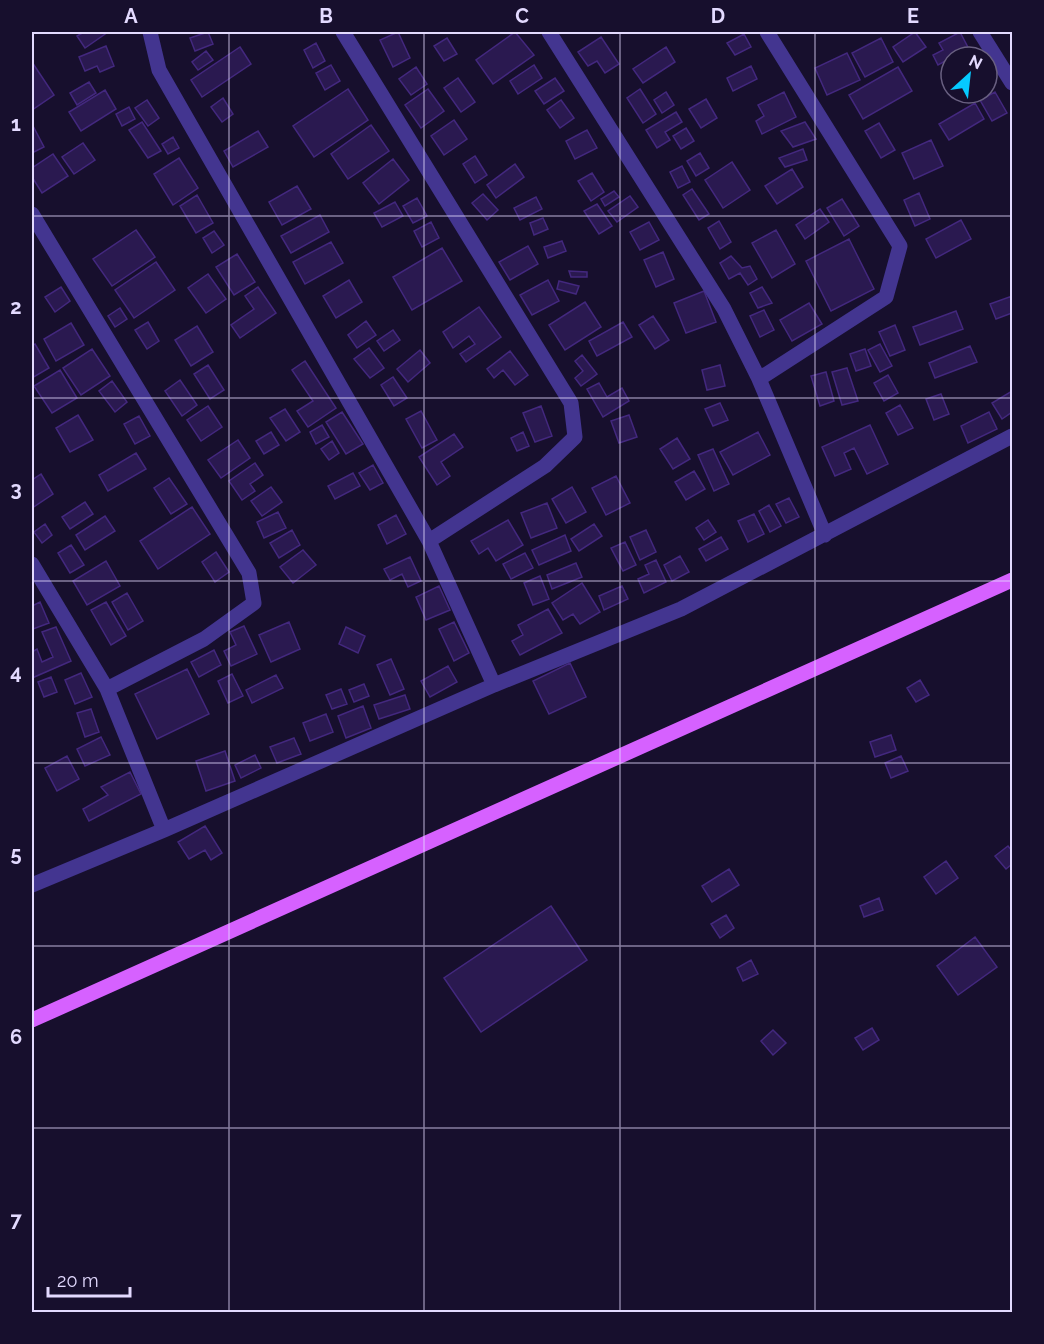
<svg xmlns="http://www.w3.org/2000/svg" width="1044" height="1344" font-family="Raleway,sans-serif">
<style>
.building{fill:#2a1950;stroke:#43287e;stroke-width:1.5}
.lines{fill:none;stroke-linecap:round;stroke-linejoin:round}
.minor{stroke:#433590;stroke-width:15}
.major{stroke:#d661ff;stroke-width:15}
.grid{fill:none;stroke:#e3daff;stroke-width:1.5;stroke-opacity:0.55}
.neatline{fill:none;stroke:#e3daff;stroke-width:2}
.grid-label{font-size:20px;text-anchor:middle;font-weight:bold;fill:#e3daff}
</style>
<rect width="100%" height="100%" fill="#170f2d"/>
<path class="building" d="M84,32H108L85,48L77,36Z
M208,32L213,44L195,51L190,38Z
M398,32L410,58L393,67L380,40Z
M515,32L534,55L493,84L476,60Z
M915,32L926,47L903,62L893,47Z
M960,32L972,55L968,57H951V63L949,59L938,65L933,55L943,50L939,43Z
M744,34L751,47L735,55L727,43Z
M601,37L619,64L605,73L597,61L588,66L578,52Z
M447,38L457,54L444,61L434,46Z
M881,38L893,62L865,77L852,53Z
M316,43L325,61L313,68L304,50Z
M106,46L114,66L100,72L97,66L85,71L79,57Z
M240,47L251,64L202,97L191,80Z
M666,47L675,62L643,83L633,69Z
M206,51L213,60L198,70L192,62Z
M847,53L860,80L827,95L815,68Z
M32,62L54,95L32,110Z
M331,65L340,81L325,90L316,73Z
M534,65L542,78L518,94L510,81Z
M751,66L757,79L733,91L727,78Z
M416,67L427,84L411,95L399,79Z
M898,67L912,91L863,119L849,95Z
M458,78L475,102L461,112L444,88Z
M555,78L564,91L544,104L535,91Z
M89,82L96,93L77,105L70,93Z
M348,89L368,120L314,157L293,126Z
M428,89L444,111L421,128L405,105Z
M640,89L656,114L643,123L627,98Z
M105,90L116,109L81,131L69,112Z
M666,92L674,105L662,113L654,100Z
M784,92L796,117L762,134L756,121L764,116L758,105Z
M995,92L1007,113L992,121L980,100Z
M223,98L233,114L222,122L211,107Z
M706,99L717,118L701,128L689,109Z
M147,100L159,118L148,126L135,108Z
M561,100L574,118L560,128L547,110Z
M975,103L984,119L949,140L939,124Z
M129,107L135,119L122,126L116,114Z
M676,112L682,122L665,132L670,140L657,148L646,130Z
M454,120L467,139L444,155L431,136Z
M142,122L161,151L148,158L129,130Z
M805,122L816,139L793,147L781,131Z
M879,123L895,150L881,158L865,131Z
M32,124L44,147L32,153Z
M371,125L389,151L348,179L331,154Z
M686,128L694,141L681,149L673,136Z
M587,130L597,148L575,159L566,141Z
M258,131L268,147L233,167L224,151Z
M173,137L179,148L168,154L162,144Z
M931,140L943,166L914,179L902,153Z
M83,143L95,160L74,174L62,157Z
M803,149L807,160L785,167L779,158Z
M700,153L709,168L696,176L687,161Z
M53,154L68,176L42,193L32,177V168Z
M475,156L487,175L475,183L463,164Z
M179,158L198,188L173,205L154,174Z
M393,159L409,180L379,204L363,183Z
M732,162L750,190L723,208L705,180Z
M515,164L524,177L496,198L487,185Z
M682,166L690,182L678,188L670,172Z
M792,169L803,187L777,204L765,186Z
M592,173L604,192L591,201L578,181Z
M297,186L311,209L282,225L269,202Z
M692,189L709,214L699,220L683,195Z
M614,191L619,197L605,206L601,199Z
M919,193L930,219L915,226L904,200Z
M483,194L498,210L487,220L472,203Z
M197,195L213,223L196,233L180,206Z
M630,196L638,207L617,222L608,211Z
M536,197L542,209L520,220L514,208Z
M417,198L427,216L413,223L403,206Z
M842,199L859,226L844,236L827,208Z
M395,202L403,216L382,227L374,213Z
M597,204L612,226L599,234L584,211Z
M820,209L829,222L805,239L796,225Z
M320,215L329,232L291,253L281,236Z
M543,218L548,229L534,235L530,223Z
M961,220L971,239L936,258L926,239Z
M719,221L731,242L720,249L708,228Z
M431,222L439,238L422,247L414,231Z
M649,222L659,240L640,250L630,232Z
M136,230L155,257L112,286L93,259Z
M776,230L795,264L772,278L752,243Z
M214,231L224,245L212,253L203,238Z
M849,239L874,289L831,311L806,261Z
M562,241L566,251L548,258L544,247Z
M331,242L343,263L305,284L293,262Z
M528,246L538,264L510,280L499,262Z
M442,248L462,281L412,310L393,277Z
M663,252L674,279L656,287L644,260Z
M237,254L255,282L234,295L216,267Z
M731,256L742,268L750,266L757,279L748,285L740,273L729,279L720,263Z
M156,262L175,290L134,318L115,290Z
M569,271L587,272V277H571Z
M208,274L226,299L206,313L188,288Z
M349,280L362,302L336,318L323,296Z
M548,280L559,301L532,315L520,295Z
M559,281L579,286L576,294L557,289Z
M61,287L70,301L55,312L45,297Z
M258,287L276,313L240,338L231,325L254,309L245,296Z
M762,287L772,303L758,308L750,293Z
M704,291L716,322L686,333L674,303Z
M1012,296V313L996,319L990,304Z
M585,302L601,327L565,350L549,325Z
M809,303L822,324L792,341L780,320Z
M479,307L501,337L466,362L460,354L475,344L469,336L453,348L443,332Z
M120,308L127,319L115,327L108,316Z
M764,310L774,330L760,337L750,316Z
M956,311L963,329L920,345L913,327Z
M653,316L669,340L655,349L639,325Z
M366,321L376,335L357,348L348,335Z
M148,322L159,341L147,349L135,330Z
M623,322L632,337L597,356L589,341Z
M71,323L84,345L56,361L44,339Z
M895,325L905,350L890,356L879,332Z
M197,326L213,352L191,366L175,340Z
M393,330L400,340L384,351L377,341Z
M35,344L49,368L32,378V346Z
M880,344L892,366L880,372L868,350Z
M970,346L977,362L935,378L929,363Z
M369,348L384,368L370,378L354,359Z
M92,349L110,376L81,395L63,368Z
M865,349L871,366L856,371L850,354Z
M420,350L430,363L408,382L397,369Z
M510,351L528,375L515,385L503,370L494,378L487,369Z
M582,355L597,374L581,386L575,378L583,371L575,361Z
M305,361L336,408L308,427L297,411L313,401L292,370Z
M208,365L224,390L210,399L194,374Z
M720,365L725,386L707,390L702,370Z
M847,368L858,401L842,405L832,372Z
M60,370L77,398L52,413L34,386Z
M826,372L834,401L820,406L811,376Z
M888,375L898,393L884,401L874,383Z
M393,377L407,398L394,406L381,385Z
M180,380L197,405L182,416L165,391Z
M112,381L127,402L115,412L99,391Z
M599,383L607,397L622,388L629,401L603,417L587,389Z
M1012,391V412L1002,419L992,403Z
M941,394L949,414L934,420L926,399Z
M720,403L728,420L713,426L705,409Z
M900,405L913,428L898,435L886,413Z
M208,406L222,427L201,441L187,420Z
M541,406L552,436L535,442L523,413Z
M285,409L300,432L286,441L270,418Z
M421,411L437,440L422,448L406,419Z
M342,412L363,444L346,454L326,422Z
M989,412L997,429L968,443L961,426Z
M78,415L93,440L70,452L56,428Z
M629,415L637,437L619,443L611,421Z
M139,416L150,436L135,444L124,424Z
M322,425L329,437L316,444L310,432Z
M870,425L888,464L867,474L854,448L844,453L851,469L835,476L822,447Z
M271,432L279,445L264,454L256,441Z
M523,432L529,446L517,451L511,438Z
M758,432L770,455L733,475L720,452Z
M454,434L463,447L441,462L450,476L437,485L419,457Z
M677,438L690,459L673,469L660,449Z
M238,440L250,458L221,478L208,460Z
M332,441L339,453L329,460L321,449Z
M713,449L729,484L714,491L698,455Z
M136,453L146,469L108,491L99,475Z
M255,463L263,475L250,484L255,491L242,500L229,481Z
M373,465L383,483L370,490L359,473Z
M694,471L705,489L686,500L675,482Z
M353,473L360,486L335,499L328,486Z
M41,474L53,494L32,508V480Z
M616,476L630,503L606,515L592,488Z
M169,478L187,504L171,514L154,488Z
M271,487L282,502L262,516L251,501Z
M572,487L586,512L566,523L552,499Z
M789,498L799,517L786,523L776,504Z
M85,502L93,514L70,529L62,517Z
M547,503L557,528L531,538L521,513Z
M769,505L781,526L770,532L759,511Z
M192,507L210,534L158,569L140,541Z
M278,512L286,528L264,538L257,522Z
M754,514L764,534L748,542L738,521Z
M396,515L406,534L387,544L378,525Z
M105,516L115,531L85,550L76,535Z
M508,520L523,545L496,561L488,548L479,554L471,541Z
M708,520L716,532L704,540L696,528Z
M45,524L52,535L42,543L34,532Z
M594,524L602,536L579,551L571,539Z
M292,530L300,545L279,558L270,543Z
M646,530L656,552L640,560L630,537Z
M565,535L571,551L539,565L532,550Z
M721,537L728,549L706,561L699,549Z
M625,542L636,565L623,571L611,548Z
M71,545L84,565L70,573L58,553Z
M303,550L316,565L293,583L280,567Z
M216,552L229,572L215,582L202,562Z
M525,553L533,568L511,579L503,564Z
M680,556L689,572L672,581L664,565Z
M410,557L421,581L408,587L402,574L390,580L384,569Z
M656,560L666,582L644,593L638,579L649,574L645,565Z
M106,561L120,586L87,605L73,581Z
M576,563L582,577L552,589L547,575Z
M540,576L549,599L533,605L524,583Z
M582,583L600,612L580,624L573,614L563,620L552,603Z
M439,586L450,610L426,620L416,597Z
M622,586L628,599L604,610L599,596Z
M127,593L143,621L128,630L112,602Z
M40,602L49,623L33,629L32,625V606Z
M106,602L126,636L111,645L91,610Z
M548,609L562,633L520,655L512,641L523,635L518,625Z
M289,622L300,649L271,662L259,635Z
M454,622L469,653L454,661L439,629Z
M244,626L257,654L231,666L224,651L236,645L230,632Z
M56,627L71,661L32,678V652L37,649L42,662L53,657L42,632Z
M346,627L365,636L358,653L339,644Z
M214,650L221,665L199,677L191,662Z
M391,659L404,689L390,695L377,665Z
M570,663L586,697L549,714L533,681Z
M448,666L457,682L430,697L421,681Z
M187,669L209,714L157,739L135,694Z
M81,673L92,697L75,704L65,680Z
M232,674L243,696L228,703L218,681Z
M276,675L283,688L252,703L246,690Z
M51,677L57,692L44,697L38,682Z
M920,680L929,695L916,702L907,688Z
M364,684L369,696L354,702L349,690Z
M341,689L347,704L332,709L326,695Z
M405,695L410,709L379,719L374,705Z
M363,706L371,728L346,738L338,716Z
M91,709L99,732L85,737L77,713Z
M326,714L333,732L310,741L303,723Z
M891,735L896,750L875,757L870,742Z
M101,737L110,755L85,766L77,749Z
M294,738L301,754L277,763L270,747Z
M225,751L235,781L206,791L196,761Z
M255,755L261,768L241,778L235,765Z
M67,756L79,779L57,791L45,768Z
M901,756L908,771L891,778L885,763Z
M130,772L141,794L89,821L83,809L108,795L101,787Z
M205,826L222,853L211,860L205,850L189,859L178,842Z
M1008,846L1012,851V864L1006,869L995,856Z
M946,861L958,878L936,894L924,877Z
M729,869L739,885L712,902L702,886Z
M879,898L883,910L864,917L860,906Z
M551,906L587,960L481,1032L444,978Z
M726,915L734,928L720,938L711,924Z
M975,937L997,967L958,995L937,966Z
M751,960L758,974L743,981L737,968Z
M872,1028L879,1040L863,1050L855,1038Z
M773,1030L786,1043L773,1055L761,1041Z"/>
<g class="lines">
<path class="minor" d="M150,32L159,70L429,541L494,685
M343,32L571,403L575,437L545,466L429,541
M549,32L724,309L759,379L825,535
M980,32L1012,83
M32,214L249,573L254,603L204,639L107,689
M759,379L886,297L900,246L767,32
M32,564L107,689L164,830
M32,885L164,830L494,685L681,609L1012,436"/>
<path class="major" d="M32,1020L1012,580"/>
</g>
<path class="grid" d="M229,32V1312M424,32V1312M620,32V1312M815,32V1312M32,216H1012M32,398H1012M32,581H1012M32,763H1012M32,946H1012M32,1128H1012"/>
<rect width="1044" height="1344" fill="none" stroke="#170f2d" stroke-width="66"/>
<g transform="translate(969 75) rotate(27)"><circle r="28" fill="#170f2d" stroke="#696081" stroke-width="1.5"/>
<path d="M0-4.5L10 22L0 15L-10 22Z" fill="#06caff"/>
<text y="-9" font-size="16" font-weight="bold" text-anchor="middle" fill="#e3daff">N</text>
</g>
<path d="M48 1287v9h82v-9" fill="none" stroke="#e3daff" stroke-width="3"/>
<text x="57" y="1287" font-size="18" fill="#e3daff" stroke="#170f2d" stroke-width="4.5" paint-order="stroke">20 m</text>
<rect x="33" y="33" width="978" height="1278" class="neatline"/>
<g class="grid-label">
<text x="131" y="23">A</text>
<text x="326" y="23">B</text>
<text x="522" y="23">C</text>
<text x="718" y="23">D</text>
<text x="913" y="23">E</text>
<text x="16" y="131">1</text>
<text x="16" y="314">2</text>
<text x="16" y="496">3</text>
<text x="16" y="679">4</text>
<text x="16" y="861">5</text>
<text x="16" y="1044">6</text>
<text x="16" y="1227">7</text>
</g>
</svg>
